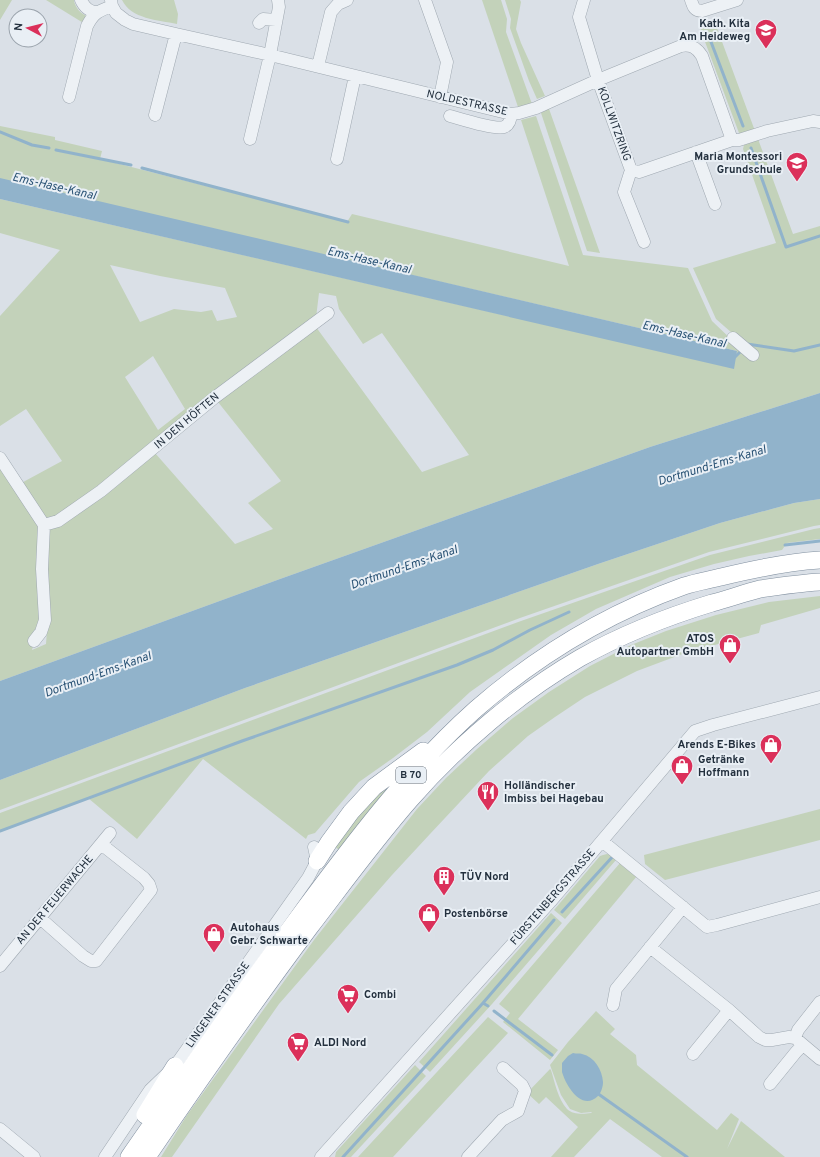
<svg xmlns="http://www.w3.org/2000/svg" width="820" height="1157" font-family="Overpass,sans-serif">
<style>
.green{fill:#c3d2ba;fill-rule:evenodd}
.water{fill:#91b3cb}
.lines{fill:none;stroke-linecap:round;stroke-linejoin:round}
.stream{stroke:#91b3cb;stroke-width:3}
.minor-casing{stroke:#9fa8b1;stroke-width:13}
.highway-casing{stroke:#808f9f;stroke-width:18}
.minor{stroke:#edf1f5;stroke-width:12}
.highway{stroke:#fff;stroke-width:17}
.labels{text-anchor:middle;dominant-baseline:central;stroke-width:4;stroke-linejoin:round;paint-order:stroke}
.shield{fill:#e9eff5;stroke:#5e6975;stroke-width:1}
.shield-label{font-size:10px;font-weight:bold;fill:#23303e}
.poi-label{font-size:11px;font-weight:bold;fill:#23303e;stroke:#e9eff5;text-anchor:start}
.street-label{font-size:11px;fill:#23303e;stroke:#e9eff5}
.water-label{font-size:12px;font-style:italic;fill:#2a5375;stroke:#e9eff5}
</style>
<rect width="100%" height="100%" fill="#dae0e7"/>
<path class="green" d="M0,0H12L0,20Z
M46,0H74C75,8 81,14 89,17L85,24Z
M122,0H174L178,14L177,24C158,20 131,19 122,0Z
M482,0H501L507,19L506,32L532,104L518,107Z
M505,0H520L521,2L516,29L521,43L545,96L537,99L529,81L510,28L511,19Z
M703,19L708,21L714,20L755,131L740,134L739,133L701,31Z
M548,106L600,253L587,251L541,113Z
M536,116L583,255L688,268L712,321L733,341L732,333L716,319L693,268L776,243L743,149L744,145L758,139L793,234L820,226V393L650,447L280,579L0,681V466L14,487L62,461L26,409L0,426V316L60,250L0,233V199L733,368L737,351L0,179V126L55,137V140L102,151L100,159L347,222L352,214L569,266L521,120ZM110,265L160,276L225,288L237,317L217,321L212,310L201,312L174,309L140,322ZM319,293L336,296L339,309L363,344L382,333L469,455L422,472L316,327L218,402L281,481L248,503L273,529L235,544L155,453L316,318ZM153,356L185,409L158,430L125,377ZM48,617L46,644L32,650L40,620Z
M820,499V525L814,526L709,552L520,618L0,810V780L245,688L598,564L720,523L794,503Z
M820,528V539L787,543L782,550L749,556L714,564L670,577L596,609L551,635L470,692L427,732L393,758L359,782L315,833L308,835L306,839L203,759L137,839L88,798L0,831V813L521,621L710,555L814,529Z
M820,596V608L761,625L759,633L685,653L637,671L585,697L555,717L528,736L489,771L430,834L392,875L279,1004L172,1157H161L187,1115L314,940L417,809L446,778L477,749L513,718L549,692L590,666L631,645L666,631L716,615L769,602Z
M399,779L339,850L332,844L375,792Z
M820,809V840L665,880L645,864L644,855Z
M607,854L610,855L616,860L565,919L554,910L600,856L603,855Z
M620,863L637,876L518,1019L558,1050L550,1060L503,1022L510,1013L499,1004Z
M551,913L562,923L492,1004L430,1072L419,1062Z
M596,1011L615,1029L610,1034L636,1055L637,1065L717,1130L731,1113L739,1119L727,1149L741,1121L785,1157H662L610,1119L574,1157H551L578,1127L546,1097L539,1104L527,1093L550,1069L551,1070C555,1083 558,1099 567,1109C573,1115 584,1114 591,1113L592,1112L581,1113L570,1109L561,1095L550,1065L568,1042Z
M488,1017L508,1033L393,1157H358Z
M415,1065L426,1076L351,1157H335L336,1152Z"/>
<path class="water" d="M0,178L737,351L734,369L0,199Z
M820,393V499L794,503L720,523L598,564L245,688L0,780V681L280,579L650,447Z
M573,1053C576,1054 580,1053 582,1054C595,1057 602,1070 603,1082C603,1087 601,1093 598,1096C582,1112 566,1086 562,1072C562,1069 562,1066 562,1063L568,1056Z"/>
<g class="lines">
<path class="stream" d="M708,34L743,126
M0,132L32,145L49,148
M751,148L786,247L820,236
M56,150L131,165
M142,168L348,222
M747,344L794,351L820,345
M733,359L742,350
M785,545L820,541
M0,831L242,741L457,665L493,650L530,630L569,612
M562,912L615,854
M483,1003L554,920
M494,1011L552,1055
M597,1093L687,1157
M343,1157L483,1003L488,1006"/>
<g class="minor-casing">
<path id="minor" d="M81,0C84,7 90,12 97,12
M111,0L112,6L116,13L125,20L133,24L176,34L270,55L511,114L519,113L536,108L598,80L681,46C691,44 697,48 702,56L732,140
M425,0L447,62L440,97
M584,0L579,17L598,80L631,170L639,172L732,140H739L767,131L813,121L820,122
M691,0C693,6 694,11 702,11L737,0
M259,23L263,19L276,20
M318,66L331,12L338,4L347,0
M69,97L87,26C94,12 99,11 112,6
M155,115L176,34
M450,116C461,119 495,130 504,127C509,125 511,119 511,114
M250,139L270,55L279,7L278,0
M696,152L715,204
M337,159L355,76
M631,170L624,192L644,242
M733,338L753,355
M0,458L44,525L42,569L45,620L41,632L34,641
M44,525L58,521L101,491L214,398L328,313
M602,841L707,927L717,925L820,897
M40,918L83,956L91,961H96L151,890L149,884L144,878L101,844
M650,947L729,1010L759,1037L765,1040H772L789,1037L795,1038L820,1059
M0,966L110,833
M613,1005L616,989L683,907
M795,1038L798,1030L820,1002
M693,1054L729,1010
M770,1084L796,1052L803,1045
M0,1129L34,1157
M105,1157L150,1090L175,1066L308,878L317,861L314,847
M321,1157L551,901L695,731L713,725L820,697
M468,1157L502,1120L518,1111L525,1091L522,1085L503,1068"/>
</g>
<g class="highway-casing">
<path id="highway" d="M317,861L329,842L351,812L374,787L423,751
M145,1115L175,1066
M129,1157C189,1071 248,984 311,900C361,833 413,765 476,709C537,656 608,613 684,586C696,582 709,580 721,577C754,569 787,562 820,560
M147,1157C200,1079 254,1002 310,927C343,884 375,840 410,800C457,746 518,694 580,658C621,635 666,617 712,603C728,599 744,593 760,589C780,586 800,583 820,582"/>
</g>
<use href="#minor" class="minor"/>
<use href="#highway" class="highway"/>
</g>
<defs>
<g id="school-pin" transform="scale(1.15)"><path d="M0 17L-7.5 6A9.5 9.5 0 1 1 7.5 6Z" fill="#db305a" stroke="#e9eff5"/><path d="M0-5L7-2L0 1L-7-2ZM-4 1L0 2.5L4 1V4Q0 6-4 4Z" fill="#fff"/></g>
<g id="shop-pin" transform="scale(1.15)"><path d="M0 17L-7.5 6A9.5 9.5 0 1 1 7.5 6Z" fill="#db305a" stroke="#e9eff5"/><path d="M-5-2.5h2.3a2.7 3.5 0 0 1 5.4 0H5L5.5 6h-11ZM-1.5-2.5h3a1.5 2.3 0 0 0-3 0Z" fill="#fff"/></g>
<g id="restaurant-pin" transform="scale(1.15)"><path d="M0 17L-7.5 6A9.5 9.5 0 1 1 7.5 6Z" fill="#db305a" stroke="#e9eff5"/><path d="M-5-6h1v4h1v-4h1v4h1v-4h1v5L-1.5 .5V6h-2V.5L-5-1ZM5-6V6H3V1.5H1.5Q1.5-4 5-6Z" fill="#fff"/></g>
<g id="building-pin" transform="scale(1.15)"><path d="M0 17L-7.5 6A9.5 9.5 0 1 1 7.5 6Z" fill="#db305a" stroke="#e9eff5"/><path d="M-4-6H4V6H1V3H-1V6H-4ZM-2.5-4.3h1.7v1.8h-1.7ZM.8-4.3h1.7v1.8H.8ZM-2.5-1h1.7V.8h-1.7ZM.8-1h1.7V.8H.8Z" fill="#fff"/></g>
<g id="supermarket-pin" transform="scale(1.15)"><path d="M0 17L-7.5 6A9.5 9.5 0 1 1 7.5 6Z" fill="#db305a" stroke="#e9eff5"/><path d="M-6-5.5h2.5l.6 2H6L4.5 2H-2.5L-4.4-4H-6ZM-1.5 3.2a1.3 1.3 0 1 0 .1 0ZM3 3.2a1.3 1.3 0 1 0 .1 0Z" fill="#fff"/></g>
</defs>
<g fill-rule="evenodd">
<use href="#school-pin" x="766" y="30"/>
<use href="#school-pin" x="797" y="163"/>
<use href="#shop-pin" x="730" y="645"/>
<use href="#shop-pin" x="771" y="745"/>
<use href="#shop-pin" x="682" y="766"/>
<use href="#restaurant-pin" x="488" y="792"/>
<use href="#building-pin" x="444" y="877"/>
<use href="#shop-pin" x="429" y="914"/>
<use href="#shop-pin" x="214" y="934"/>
<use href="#supermarket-pin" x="348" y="995"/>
<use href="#supermarket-pin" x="298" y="1043"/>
</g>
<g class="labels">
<rect class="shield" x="396" y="767" width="30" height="16" rx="3"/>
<g class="shield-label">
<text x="411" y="775">B 70</text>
</g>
<g class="poi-label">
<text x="750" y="24" text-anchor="end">Kath. Kita<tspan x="750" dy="13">Am Heideweg</tspan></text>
<text x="782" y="157" text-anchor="end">Maria Montessori<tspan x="782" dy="13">Grundschule</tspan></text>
<text x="714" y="639" text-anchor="end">ATOS<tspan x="714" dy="13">Autopartner GmbH</tspan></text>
<text x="756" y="745" text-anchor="end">Arends E-Bikes</text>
<text x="698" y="760">Getränke<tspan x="698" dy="13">Hoffmann</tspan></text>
<text x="504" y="786">Holländischer<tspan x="504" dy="13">Imbiss bei Hagebau</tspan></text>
<text x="460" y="877">TÜV Nord</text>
<text x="444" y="914">Postenbörse</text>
<text x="230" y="928">Autohaus<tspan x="230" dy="13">Gebr. Schwarte</tspan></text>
<text x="364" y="995">Combi</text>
<text x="314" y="1043">ALDI Nord</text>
</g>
<g class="street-label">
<text transform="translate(467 103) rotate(13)">NOLDESTRASSE</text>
<text transform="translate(614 124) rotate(70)">KOLLWITZRING</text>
<text transform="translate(187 421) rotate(-40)">IN DEN HÖFTEN</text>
<text transform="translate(553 897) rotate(-49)">FÜRSTENBERGSTRASSE</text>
<text transform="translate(55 900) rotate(-50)">AN DER FEUERWACHE</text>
<text transform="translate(218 1005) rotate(-55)">LINGENER STRASSE</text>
</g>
<g class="water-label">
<text transform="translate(54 187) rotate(13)">Ems-Hase-Kanal</text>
<text transform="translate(369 261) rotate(13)">Ems-Hase-Kanal</text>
<text transform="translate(684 335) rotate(13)">Ems-Hase-Kanal</text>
<text transform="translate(712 466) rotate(-17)">Dortmund-Ems-Kanal</text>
<text transform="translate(404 568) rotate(-19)">Dortmund-Ems-Kanal</text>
<text transform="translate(98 675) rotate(-20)">Dortmund-Ems-Kanal</text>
</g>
</g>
<g transform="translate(28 28) rotate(277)"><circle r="19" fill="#e9eff5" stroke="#9aa3ac"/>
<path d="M0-3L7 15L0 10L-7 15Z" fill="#db305a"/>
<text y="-6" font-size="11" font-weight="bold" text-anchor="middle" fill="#23303e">N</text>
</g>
</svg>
